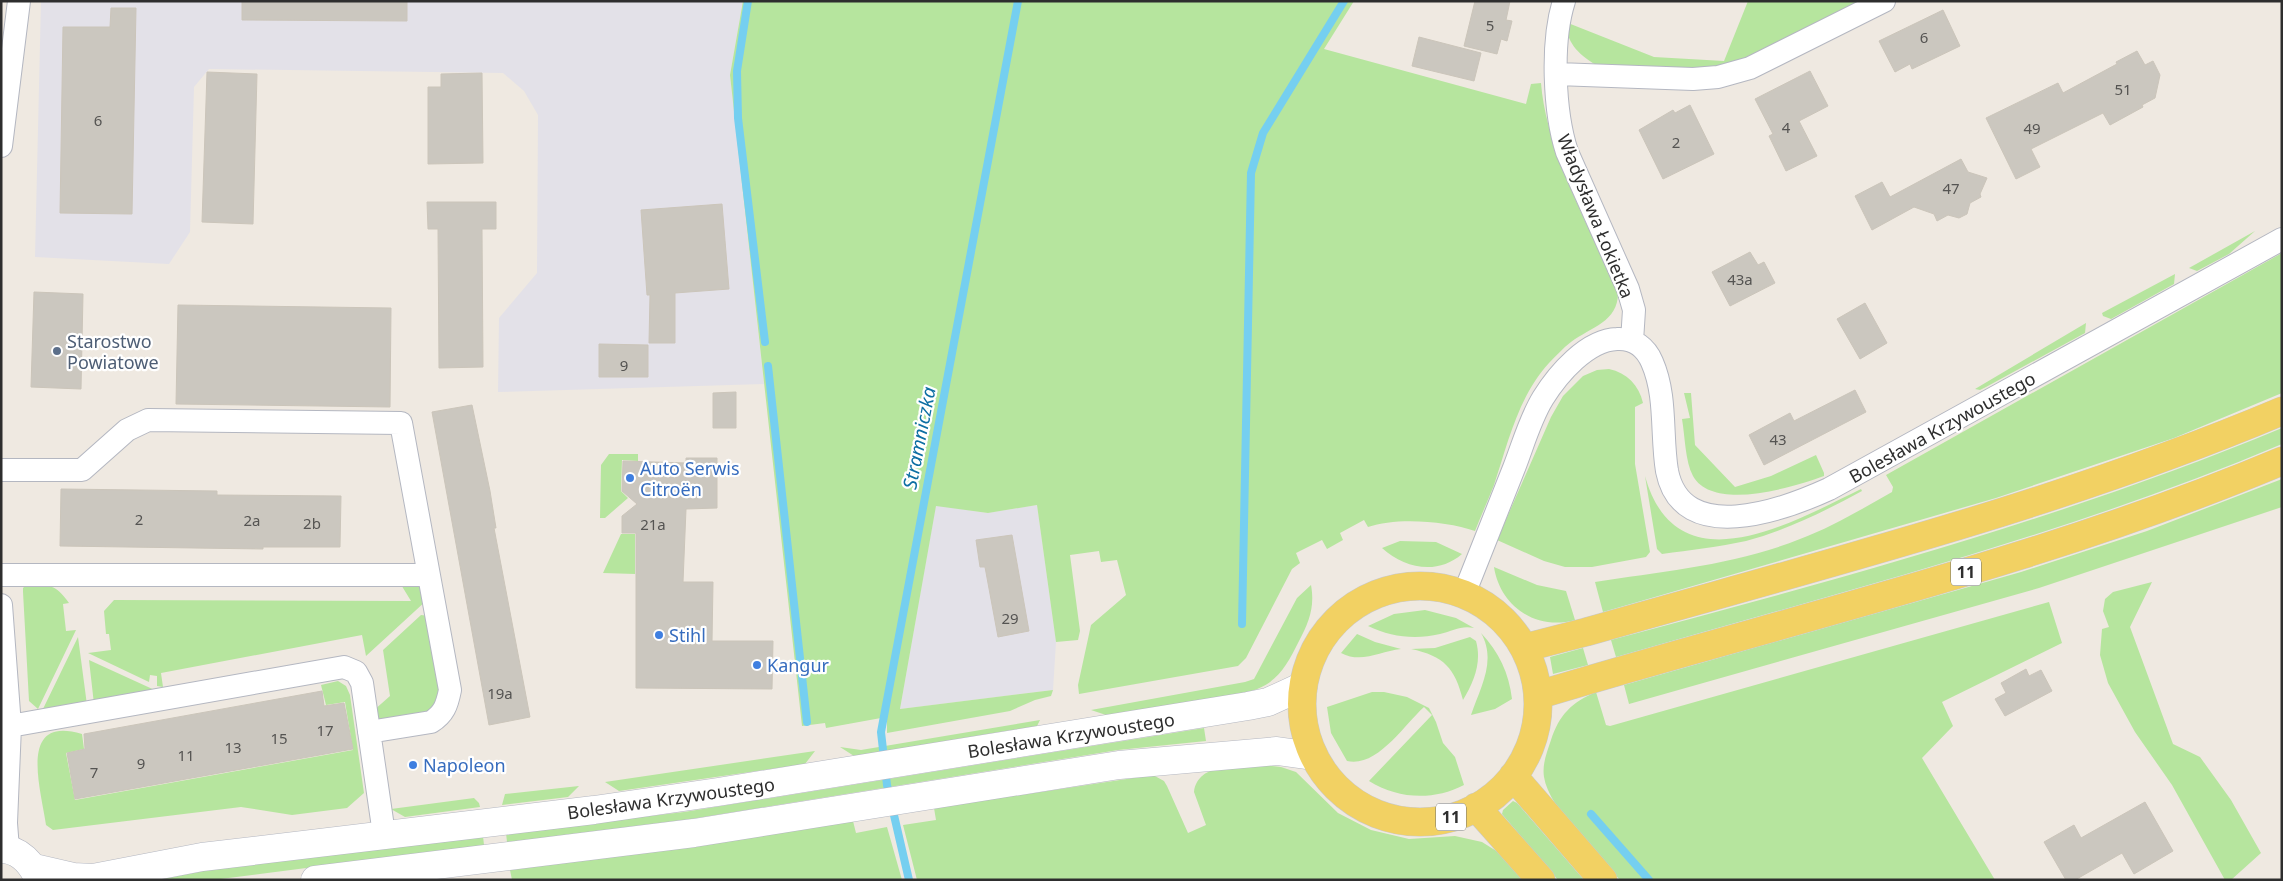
<svg xmlns="http://www.w3.org/2000/svg" width="2283" height="881" font-family="'Noto Sans',sans-serif">
<style>
.industrial{fill:#e3e1e8}
.green{fill:#b6e59e}
.lines{fill:none;stroke-linecap:round;stroke-linejoin:round}
.stream{stroke:#75cff0;stroke-width:8}
.building{fill:#cbc7bf;stroke:#cbc5ba}
.street-casing{stroke:#b4b7c1;stroke-width:24}
.secondary-casing{stroke:#b4b7c1;stroke-width:29}
.primary-casing{stroke:#c9c9c9;stroke-width:29}
.street{stroke:#fff;stroke-width:22}
.secondary{stroke:#fff;stroke-width:28}
.primary{stroke:#f2d163;stroke-width:28}
.service-dot{fill:#5c6f8a;stroke:#fff;stroke-width:2}
.shop-dot{fill:#3f7fe0;stroke:#fff;stroke-width:2}
.labels{text-anchor:middle;dominant-baseline:central;stroke-width:4.5;stroke-linejoin:round;paint-order:stroke}
.number-label{font-size:15px;fill:#555452}
.shield{fill:#fff;stroke:#6d6d6d;stroke-width:1}
.shield-label{font-size:16px;font-weight:bold;fill:#2e2e2e}
.street-label{font-size:18px;fill:#2e2e2e;stroke:#fff}
.service-label{font-size:18px;fill:#4e5e75;stroke:#fff;text-anchor:start}
.shop-label{font-size:18px;fill:#366cbe;stroke:#fff;text-anchor:start}
.water-label{font-size:19px;font-style:italic;fill:#0d6fa3;stroke:#fff}
</style>
<rect width="100%" height="100%" fill="#efe9e1"/>
<path class="industrial" d="M41,1H743L730,75L764,384L498,392L499,318L537,273L538,115L524,91L503,73L209,69L194,87L190,232L169,264L35,257Z
M936,505L987,513L1037,505L1056,642L1053,690L900,709Z"/>
<path class="green" d="M743,1H1354L1324,49L1526,104L1531,84L1541,83C1546,150 1591,230 1618,293C1618,322 1591,327 1571,342C1563,348 1556,356 1549,363C1518,397 1508,443 1494,485C1488,500 1481,516 1475,531C1447,521 1396,517 1368,527L1364,520L1340,533L1343,540L1327,549L1322,540L1296,553L1300,563L1292,569L1246,658L1238,666L1079,694L1078,685L1091,625L1126,595L1117,560L1101,562L1099,551L1070,555L1080,631L1078,640L1056,642L1037,505L988,513L936,506L900,709L1053,690L1051,696L1035,700L1010,711L887,733V717L978,226L973,225L881,718L826,728L825,723L802,726L730,75Z
M1571,1H1576L1568,23L1654,57L1724,61L1748,1H1863L1744,60L1723,67L1694,70L1596,65C1569,49 1560,31 1571,1Z
M2255,231L2229,254L2197,271L2189,268Z
M2282,253V393L2174,438L1996,498L1603,612L1595,582C1663,571 1736,565 1800,539C1832,527 1862,509 1892,492L1893,487L1886,475Z
M2175,274L2174,284L2111,319L2103,316L2102,313Z
M2086,323L2085,333L1986,387L1980,390L1975,389Z
M1609,369C1627,373 1639,385 1643,403L1635,407V464L1650,552L1646,557L1592,567H1565L1544,561L1497,540L1551,417L1563,396L1583,376L1597,370Z
M1684,393H1691L1695,445L1735,487L1771,476L1816,455L1824,473V476C1794,487 1713,512 1693,476C1685,461 1685,436 1682,419L1690,418Z
M2282,428V444C2067,535 1840,592 1616,657L1611,640C1838,580 2065,518 2282,428Z
M609,454H638V461L622,460L621,491L628,498L605,518H600L601,465Z
M1645,476C1677,590 1793,522 1861,489L1862,491C1825,511 1787,530 1746,541C1719,547 1690,550 1662,554L1657,549Z
M2282,479V507L2039,588L1629,704L1624,685L2021,572L2147,531Z
M621,534H635V574L603,573Z
M1400,541L1436,542L1462,554C1438,575 1405,569 1382,548Z
M1494,567L1537,585L1566,591L1575,620C1536,631 1500,606 1494,567Z
M2152,582L2130,627L2173,744L2200,757L2231,800L2261,853L2231,880H2225L2172,785L2135,732L2108,683L2100,655L2102,629L2109,627L2103,611L2105,599L2113,592Z
M400,583L421,586L427,600L366,656L362,635L161,673L163,687L157,686V676L150,675L149,682L88,653L111,650L109,634H106L104,611L114,600L411,601Z
M26,585C49,585 55,583 69,603L63,604L66,631L76,630L38,709L29,701L23,592V588Z
M1311,585C1315,607 1309,622 1299,641C1285,669 1275,687 1242,693L1106,715L1091,710L1245,682L1254,679L1297,598Z
M2049,602L2062,643L1942,702L1953,726L1922,758L1995,880H1620C1598,854 1549,809 1544,777C1542,764 1547,752 1551,740C1559,715 1572,702 1596,692L1606,725L1610,726Z
M1425,610L1456,618L1474,628C1461,625 1453,631 1440,634C1415,640 1391,637 1368,626L1394,614Z
M421,615L430,616L443,687L434,711L377,720L373,711L390,696L383,650Z
M1481,633C1499,652 1509,673 1512,699L1495,709L1471,715C1480,688 1497,661 1481,633Z
M1357,634L1375,642L1401,649C1380,651 1362,664 1341,653Z
M78,637L87,705L42,711Z
M1470,637L1476,641C1482,662 1474,682 1463,700C1455,668 1444,656 1411,649L1435,648Z
M1583,648L1588,665L1553,674L1550,657Z
M89,660L159,692L94,704Z
M338,681L346,686L350,695L364,793L347,808L292,815L241,807L53,830L46,825C41,789 17,714 82,734L84,749L66,753L75,800L353,750L345,702L326,705L321,685Z
M1372,692H1384L1407,697L1429,708L1436,722L1443,743L1455,757L1464,785C1433,801 1398,799 1369,781L1432,715L1424,707C1404,725 1377,768 1347,761L1331,733L1327,707Z
M1040,720L1037,726L854,756L840,747L861,750Z
M1204,728L1206,741L1118,750L691,819L507,842L506,833L684,812Z
M815,751L805,764L619,791L605,782Z
M1264,765L1281,767L1296,772L1338,813L1371,830L1409,839L1455,836L1482,842L1498,852L1523,880H917L903,825L936,820L934,808L1153,775L1164,781L1167,786L1188,833L1206,825L1194,792C1198,761 1241,767 1264,765Z
M579,786L568,797L502,805L505,794Z
M474,798L479,803L480,807L405,817L391,809Z
M1513,801L1517,803L1584,880H1558L1502,814L1503,810Z
M853,821L856,833L887,827L902,880H512L510,870L695,847Z
M483,836L484,845L213,880H157L219,868Z"/>
<g class="lines">
<path class="stream" d="M748,1L737,71L738,118L765,342
M768,366L807,722
M1242,624L1251,173L1263,133L1344,1
M1591,814L1649,880
M909,880L887,785L881,732L1018,1"/>
</g>
<path class="building" d="M242,1H407V21L242,20Z
M1475,1H1510L1506,20L1512,21L1507,41L1501,39L1497,54L1464,46Z
M111,8H136L132,214L60,213L63,27H110Z
M1943,10L1960,46L1912,69L1910,64L1895,72L1879,41Z
M1419,37L1481,53L1474,81L1412,66Z
M2137,51L2145,65L2153,61L2160,75L2155,98L2142,105L2143,107L2110,125L2103,113L2031,149L2040,167L2016,179L1986,118L2058,83L2063,93L2117,64L2116,62Z
M1810,71L1828,106L1799,121L1817,156L1786,171L1769,136L1773,134L1755,99Z
M207,72L257,74L253,224L202,222Z
M482,73L483,163L428,164V87H441V74Z
M1690,105L1714,154L1663,179L1639,130L1673,110L1675,113Z
M1961,159L1968,172L1987,178L1980,194L1981,197L1970,203L1967,214L1959,218L1948,215L1937,221L1934,214L1914,207L1872,230L1855,196L1882,182L1890,197Z
M427,202H496V229H482L483,367L439,368L438,229H428Z
M722,204L729,289L675,293V343H649L650,295H647L641,210Z
M1750,252L1758,265L1764,262L1775,283L1730,306L1712,272Z
M34,292L83,294L81,389L31,387Z
M1865,303L1887,343L1860,359L1837,319Z
M178,305L391,308L390,407L176,404Z
M599,344L648,345V377H599Z
M1855,390L1866,412L1764,465L1749,435L1790,413L1794,421Z
M736,392V428H713V393Z
M472,405L490,491L496,528H494L530,717L489,725L432,412Z
M686,458H717V508L686,509L683,582H713L712,641H773L772,689L636,688V533H622V516L637,504L622,491L623,461L686,463Z
M61,489L217,491V495L341,496L340,547H263V549L60,546Z
M1012,535L1029,631L998,637L985,567H980L976,540Z
M2026,669L2029,676L2041,670L2052,691L2005,716L1995,699L2006,693L2001,683Z
M322,691L324,706L344,703L353,749L75,799L67,753L85,749L84,734Z
M2145,802L2173,851L2134,874L2122,853L2075,880H2066L2044,842L2074,825L2081,838Z"/>
<g class="lines">
<g class="street-casing">
<path id="street" d="M1564,1C1551,42 1554,112 1567,152L1628,289L1634,310L1632,341
M1557,74L1693,79L1718,77L1750,68L1884,1
M1,146L19,1
M1,470H82L127,430L148,420L401,423L450,690C447,705 444,714 431,722L369,732
M1,575H428
M1464,594C1481,552 1497,510 1514,468C1523,445 1530,419 1543,398C1558,374 1587,340 1617,339C1634,338 1646,348 1652,362C1667,396 1661,435 1667,471C1682,547 1783,510 1829,489L2282,239
M1,605L10,726L6,823L8,849
M1,725L10,726L344,667L356,672L362,683L384,834"/>
</g>
<g class="secondary-casing">
<path id="secondary" d="M1,849C20,849 32,864 39,880
M34,868L73,877L93,878L202,857L594,810L718,792L1248,706L1268,702L1303,686
M315,880L694,833L1119,765L1277,751L1313,756"/>
</g>
<g class="primary-casing">
<path id="primary" d="M1302 704a118 118 0 1 1 236 0a118 118 0 1 1-236 0Z
M1524,648L1586,632C1820,565 2057,506 2282,411
M1538,695C1786,620 2042,562 2282,461
M1513,776L1603,880
M1476,807L1541,880"/>
</g>
<use href="#street" class="street"/>
<use href="#secondary" class="secondary"/>
<use href="#primary" class="primary"/>
</g>
<circle class="service-dot" cx="57" cy="351" r="5"/>
<g class="shop-dot">
<circle cx="630" cy="478" r="5"/>
<circle cx="659" cy="635" r="5"/>
<circle cx="757" cy="665" r="5"/>
<circle cx="413" cy="765" r="5"/>
</g>
<g class="labels">
<g class="number-label">
<text x="1490" y="25">5</text>
<text x="1924" y="37">6</text>
<text x="2123" y="89">51</text>
<text x="98" y="120">6</text>
<text x="1786" y="127">4</text>
<text x="2032" y="128">49</text>
<text x="1676" y="142">2</text>
<text x="1951" y="188">47</text>
<text x="1740" y="279">43a</text>
<text x="624" y="365">9</text>
<text x="1778" y="439">43</text>
<text x="139" y="519">2</text>
<text x="252" y="520">2a</text>
<text x="312" y="523">2b</text>
<text x="653" y="524">21a</text>
<text x="1010" y="618">29</text>
<text x="500" y="693">19a</text>
<text x="325" y="730">17</text>
<text x="279" y="738">15</text>
<text x="233" y="747">13</text>
<text x="186" y="755">11</text>
<text x="141" y="763">9</text>
<text x="94" y="772">7</text>
</g>
<g class="shield">
<rect x="1951" y="558.5" width="30" height="27" rx="4"/>
<rect x="1436" y="803.5" width="30" height="27" rx="4"/>
</g>
<g class="shield-label">
<text x="1966" y="572">11</text>
<text x="1451" y="817">11</text>
</g>
<g class="street-label">
<text transform="translate(1596 216) rotate(68)">Władysława Łokietka</text>
<text transform="translate(1942 427) rotate(-29)">Bolesława Krzywoustego</text>
<text transform="translate(1071 735) rotate(-9)">Bolesława Krzywoustego</text>
<text transform="translate(671 798) rotate(-8)">Bolesława Krzywoustego</text>
</g>
<g class="service-label">
<text x="67" y="341">Starostwo<tspan x="67" dy="21">Powiatowe</tspan></text>
</g>
<g class="shop-label">
<text x="640" y="468">Auto Serwis<tspan x="640" dy="21">Citroën</tspan></text>
<text x="669" y="635">Stihl</text>
<text x="767" y="665">Kangur</text>
<text x="423" y="765">Napoleon</text>
</g>
<g class="water-label">
<text transform="translate(919 438) rotate(-79)">Stramniczka</text>
</g>
</g>
<rect width="2283" height="881" fill="none" stroke="#2e2e2e" stroke-width="5"/>
</svg>
